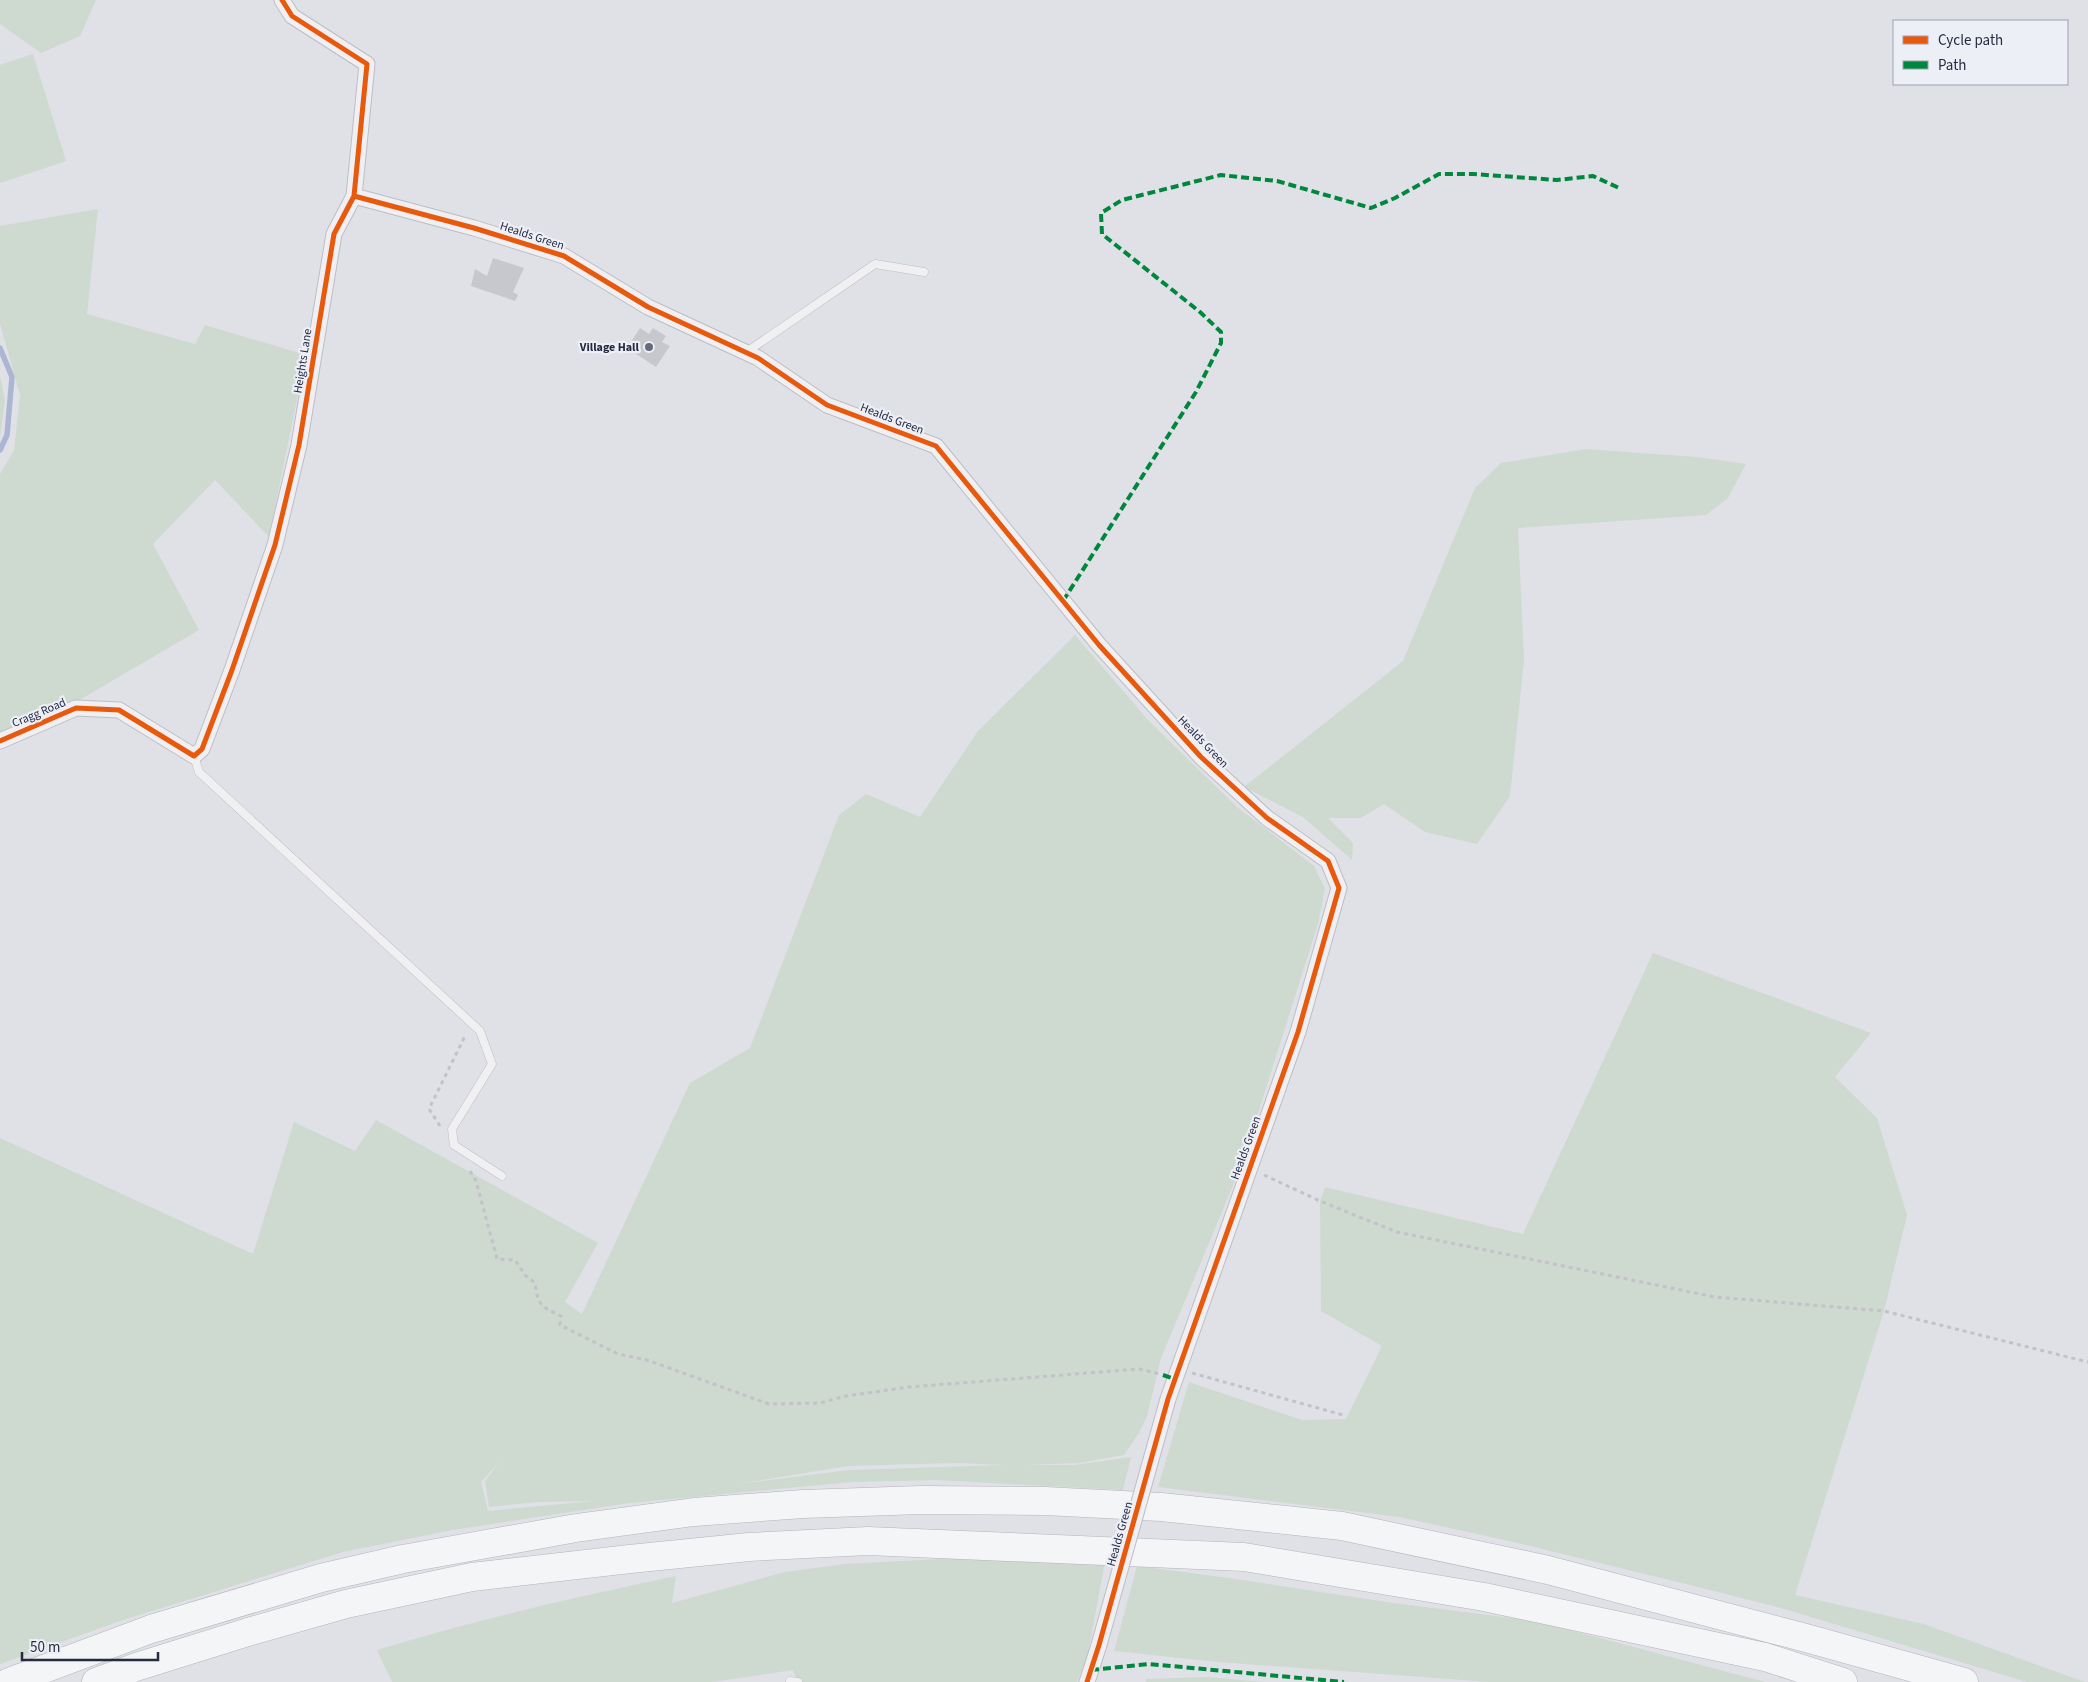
<svg xmlns="http://www.w3.org/2000/svg" width="2088" height="1682" font-family="'Source Sans 3',sans-serif">
<style>
.green{fill:#ced9d0;fill-rule:evenodd}
.lines{fill:none;stroke-linecap:round;stroke-linejoin:round}
.stream{stroke:#acb6d3;stroke-width:5.5}
.building{fill:#c7c8ce}
.service-casing{stroke:#bdbec4;stroke-width:9}
.minor-casing{stroke:#bdbec4;stroke-width:17}
.motorway-casing{stroke:#b2b4bb;stroke-width:29}
.path{stroke:#c2c2c9;stroke-width:3;stroke-dasharray:4 4;stroke-linecap:butt}
.service{stroke:#f0f0f2;stroke-width:8}
.minor{stroke:#f0f0f2;stroke-width:15}
.motorway{stroke:#f4f5f6;stroke-width:28}
.minor-bridge-casing{stroke:#bdbec4;stroke-width:17;stroke-linecap:butt}
.minor-bridge{stroke:#f0f0f2;stroke-width:15}
.quiet{stroke:#00873e;stroke-width:4;stroke-dasharray:8 4;stroke-linecap:butt}
.cycleway-casing{stroke:#edeff6;stroke-width:8}
.cycleway{stroke:#e8590c;stroke-width:5}
.poi-dot{fill:#676a7a;stroke:#edeff6;stroke-width:2}
.labels{text-anchor:middle;dominant-baseline:central;stroke-width:4.5;stroke-linejoin:round;paint-order:stroke}
.street-label{font-size:12px;fill:#262a40;stroke:#edeff6}
.poi-label{font-size:12px;font-weight:bold;fill:#262a40;stroke:#edeff6;text-anchor:end}
</style>
<rect width="100%" height="100%" fill="#e0e1e6"/>
<path class="green" d="M0,0H96L80,36L41,53L0,24Z
M33,54L66,161L0,183V65Z
M98,209L87,314L195,344L205,325L306,355L269,537L215,480L153,544L199,630L81,699L29,719L0,734V474L14,450L20,395L0,324V226Z
M0,376L5,400L0,437Z
M1586,449L1697,457L1746,464L1728,498L1706,515L1518,528L1524,660L1510,796L1477,844L1425,832L1384,804L1361,818H1328L1353,843L1352,860L1303,817L1244,787L1403,661L1475,488L1501,463Z
M1075,635L1149,721L1237,807L1314,866L1325,889L1318,924L1242,1164L1161,1358L1147,1416L1139,1433L1124,1455L1079,1463L1025,1465H1074L1131,1457L1123,1490L936,1480L852,1482L630,1503L453,1530L343,1552L120,1621L0,1664V1138L253,1254L294,1122L355,1151L376,1120L598,1243L565,1302L582,1314L690,1083L750,1048L839,815L866,794L920,817L978,731ZM500,1461L485,1481L489,1507L538,1502L594,1501L488,1511L481,1482ZM956,1463L1004,1465L849,1470L738,1484L848,1466Z
M1653,953L1871,1033L1835,1077L1877,1118L1907,1215L1884,1311L1795,1595L1924,1624L2085,1682H2027L1781,1608L1690,1585L1505,1540L1399,1517L1158,1487L1189,1382L1302,1420L1346,1419L1382,1346L1321,1311L1320,1201L1325,1187L1523,1234Z
M1106,1556L1087,1659L1077,1682H798L793,1670L713,1682H392L377,1650C476,1620 575,1597 676,1576L672,1603L785,1572L845,1564L940,1559Z
M1137,1566L1222,1577L1393,1603L1536,1621L1765,1682H1489L1218,1662L1114,1651Z
M1207,1677L1265,1682H1146V1679Z"/>
<g class="lines">
<path class="stream" d="M0,348L12,377L7,435L0,450"/>
</g>
<path class="building" d="M493,258L524,268L513,292L518,295L515,301L471,286L475,269L487,276Z
M640,328L649,334L653,328L666,336L662,342L670,346L656,367L627,348Z"/>
<g class="lines">
<g class="service-casing">
<path id="service" d="M745,353L875,264L924,272
M194,756L199,772L480,1031L492,1064L452,1129L454,1145L502,1176
M790,1681L798,1682"/>
</g>
<g class="minor-casing">
<path id="minor" d="M354,196L474,228L564,256L648,307L758,358L827,405L936,446L1099,645L1201,757L1267,818L1328,861L1339,888L1298,1032L1168,1399
M0,741L76,708L119,710L194,756L202,749L232,670L275,545L299,445L334,234L354,196L367,64L292,16L282,0
M1087,1682L1099,1645"/>
</g>
<g class="motorway-casing">
<path id="motorway" d="M9,1682L151,1629L321,1578L403,1559L576,1528L694,1512L803,1504L921,1500L1045,1501L1161,1507L1342,1526L1548,1570L1806,1638L1964,1682
M96,1682L136,1667L248,1632L346,1604L472,1577L630,1559L749,1547L868,1541L1244,1557L1484,1597L1765,1657L1843,1682"/>
</g>
<path class="path" d="M440,1126L429,1109L466,1034
M470,1171L476,1181L497,1259L515,1260L525,1275L535,1283C538,1305 541,1307 561,1316L560,1325L618,1354L647,1360L769,1404L820,1403L846,1396L909,1387L1139,1369L1160,1374
M1264,1175L1320,1201L1397,1232L1715,1297L1884,1311L2088,1362
M1192,1373L1343,1415"/>
<use href="#service" class="service"/>
<use href="#minor" class="minor"/>
<use href="#motorway" class="motorway"/>
<g class="minor-bridge-casing">
<path id="minor-bridge" d="M1099,1645L1168,1399"/>
</g>
<use href="#minor-bridge" class="minor-bridge"/>
<path class="quiet" d="M1063,601L1196,392L1221,343V332L1200,312L1102,234L1101,213L1122,200L1221,175L1277,181L1371,208L1395,198L1439,174H1473L1557,180L1593,176L1619,188
M1163,1375L1175,1379
M1091,1670L1149,1664L1344,1682"/>
<g class="cycleway-casing">
<path id="cycleway" d="M354,196L474,228L564,256L648,307L758,358L827,405L936,446L1099,645L1201,757L1267,818L1328,861L1339,888L1298,1032L1168,1399L1099,1645L1087,1682
M0,741L76,708L119,710L194,756L202,749L232,670L275,545L299,445L334,234L354,196L367,64L292,16L282,0"/>
</g>
<use href="#cycleway" class="cycleway"/>
</g>
<circle class="poi-dot" cx="649" cy="347" r="5"/>
<g class="labels">
<g class="street-label">
<text transform="translate(532 236) rotate(18)">Healds Green</text>
<text transform="translate(303 361) rotate(-81)">Heights Lane</text>
<text transform="translate(892 419) rotate(21)">Healds Green</text>
<text transform="translate(39 713) rotate(-23)">Cragg Road</text>
<text transform="translate(1203 742) rotate(46)">Healds Green</text>
<text transform="translate(1246 1148) rotate(-70)">Healds Green</text>
<text transform="translate(1120 1534) rotate(-74)">Healds Green</text>
</g>
<g class="poi-label">
<text x="639" y="347">Village Hall</text>
</g>
</g>
<rect x="1893" y="20" width="175" height="65" fill="#edeff6" stroke="#9da0ad"/>
<rect x="1903" y="36" width="25" height="8" fill="#e8590c" stroke="#9da0ad"/>
<text x="1938" y="45" font-size="15" fill="#262a40">Cycle path</text>
<rect x="1903" y="61" width="25" height="8" fill="#00873e" stroke="#9da0ad"/>
<text x="1938" y="70" font-size="15" fill="#262a40">Path</text>
<path d="M22 1652v8h136v-8" fill="none" stroke="#262a40" stroke-width="2.5"/>
<text x="30" y="1652" font-size="15" fill="#262a40" stroke="#edeff6" stroke-width="4" paint-order="stroke">50 m</text>
</svg>
